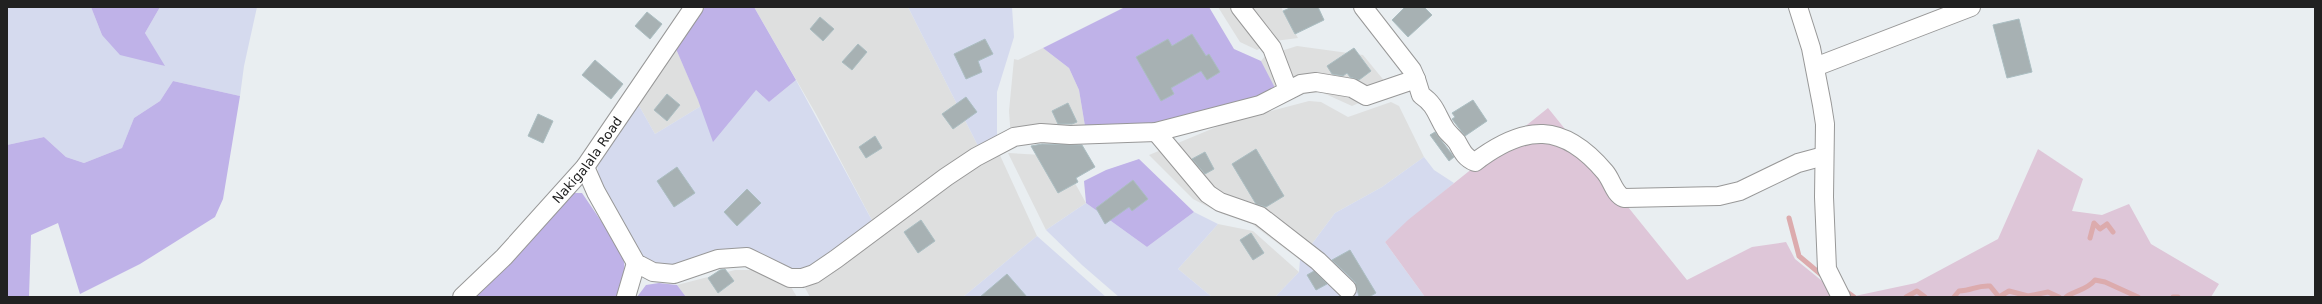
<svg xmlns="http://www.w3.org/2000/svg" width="2322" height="304" font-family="'DejaVu Sans',sans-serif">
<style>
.residential{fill:#dedfdf}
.farmland{fill:#d5daee}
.grass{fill:#bfb2e8}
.wetland{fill:#dec6d8}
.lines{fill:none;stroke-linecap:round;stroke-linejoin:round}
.stream{stroke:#dcabad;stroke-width:5}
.building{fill:#a7b1b3;stroke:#abbec2}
.minor-casing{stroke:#989898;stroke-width:20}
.minor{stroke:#fff;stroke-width:18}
.labels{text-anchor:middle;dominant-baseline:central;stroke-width:3;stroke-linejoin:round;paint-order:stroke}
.street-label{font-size:13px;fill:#212121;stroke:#fff}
</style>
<rect width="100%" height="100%" fill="#e9eef1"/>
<path class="residential" d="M754,7H908L979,148L875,226L816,114Z
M1218,7H1281L1298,38L1275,41L1257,50L1240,42Z
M1297,46L1363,55L1391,89L1352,106L1321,92L1274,97L1261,61L1265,56Z
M1043,48L1069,68L1079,90L1087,138L1011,139L1009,111L1014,59L1018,60Z
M676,49L701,106L655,134L638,104Z
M1309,101L1321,102L1348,117L1391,102L1399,106L1424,157L1382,187L1335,213L1300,260L1252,224L1220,213L1193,199L1149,155L1226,123Z
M998,151L1037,236L963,297H810L805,288Z
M1008,153L1060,156L1086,203L1046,230Z
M1218,224L1253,231L1299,272L1275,297H1212L1178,269Z
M735,270H759L788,282L797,297H686L677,285Z"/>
<path class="farmland" d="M7,7H91L102,35L164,66L145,33L160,7H257L244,66L240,96L173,81L160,101L134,118L122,148L84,163L66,157L44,137L7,145Z
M908,7H1012L1014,37L997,92V137L979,148Z
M796,80L875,226L809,275L756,260L669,276L639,260L602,195L597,165L638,104L655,134L701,106L756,90L769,102Z
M1424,157L1434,170L1454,183L1385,242L1425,297H1275L1299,272L1300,260L1335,213L1382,187Z
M1086,203L1147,247L1194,212L1218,224L1178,269L1212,297H1119L1082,265L1046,230Z
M1037,236L1106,297H963Z"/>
<path class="grass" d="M91,7H160L145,33L165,66L120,55L102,35Z
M705,7H754L796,80L769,102L756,90L713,142L698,100L676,49Z
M1125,7H1209L1234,49L1261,61L1274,86V97L1087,138L1079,90L1069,68L1043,48Z
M173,81L240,96L223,199L215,217L140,264L80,294L58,223L31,235L29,297H7V145L44,137L66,157L84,163L122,148L134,118L160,101Z
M1139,159L1194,212L1147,247L1086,203L1084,181L1106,170Z
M573,193H582L623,253L626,280L622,297H467Z
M659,283L677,285L686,297H637L646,285Z"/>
<path class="wetland" d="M1548,108L1687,280L1752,247L1786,242L1795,259L1827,285L1833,297H1425L1385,242L1408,220Z
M2038,149L2083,179L2072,211L2102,215L2129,204L2151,244L2219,284L2211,297H1850L1916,283L1998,239Z"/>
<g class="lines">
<path class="stream" d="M1789,218L1799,256L1824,277
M2090,238L2094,223L2100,229L2107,224L2113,232
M1843,289L1854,297
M1906,297L1917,291L1925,297
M1954,297L1959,291C1972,291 1976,285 1990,286L1999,297L2009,291L2028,296L2048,292L2059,297
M2066,297C2076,290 2087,290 2095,280L2105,282L2138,297
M2173,297H2178"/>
</g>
<path class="building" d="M1292,7H1318L1324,20L1295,34L1283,11Z
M1405,7H1424L1432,15L1408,37L1392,20Z
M647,12L662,24L650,39L635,26Z
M820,17L834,29L823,41L810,29Z
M2019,19L2032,72L2007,78L1993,25Z
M1192,34L1206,56L1209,54L1220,72L1207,80L1201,71L1171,88L1174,94L1161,101L1136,57L1168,39L1172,46Z
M985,39L993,54L978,61L982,72L966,79L954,54Z
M858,44L867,52L852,70L842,62Z
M1354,48L1371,71L1359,80L1350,77L1347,73L1343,76L1332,74L1327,66Z
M595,60L623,84L611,99L582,75Z
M667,94L680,105L667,121L654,110Z
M966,97L977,112L953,129L942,114Z
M1473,100L1487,121L1465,136L1452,119L1455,117L1452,113Z
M1068,103L1077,122L1072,124H1058L1052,111Z
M538,114L553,121L543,143L528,136Z
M1435,132L1454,157L1449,161L1430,135Z
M875,136L882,148L866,158L859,147Z
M1042,144L1082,145L1095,167L1076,178L1078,182L1058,193L1031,146Z
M1256,149L1284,196L1266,207L1256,204L1232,164Z
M1205,152L1214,169L1205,174L1192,159Z
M677,167L695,193L674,207L657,181Z
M1133,180L1148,199L1132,211L1129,207L1105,224L1096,208Z
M747,189L761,203L737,226L724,212Z
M921,220L935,241L918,253L904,232Z
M1251,233L1264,253L1253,260L1240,240Z
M1350,250L1376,293L1369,297H1359L1355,282L1332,260Z
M725,269L734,281L718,293L708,278L720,270Z
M1314,271L1327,284L1316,290L1307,275Z
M1007,274L1027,297H980Z"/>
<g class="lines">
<g class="minor-casing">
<g id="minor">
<path d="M1240,7L1272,48L1288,90"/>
<path d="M1363,7L1412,70L1416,79"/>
<path d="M1798,7L1811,48L1822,105L1825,124L1824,197L1827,269L1841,297"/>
<path d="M1815,67L1971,7"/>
<path d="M1156,132L1208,194L1220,202L1260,216L1318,261L1347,289"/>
<path d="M585,167L596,192L636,263L653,272L674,274L718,259L747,257L790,278H802L814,274L836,259L946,177L976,157L1014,137L1041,133L1070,135L1156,132L1260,105L1301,84L1316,82L1352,88L1366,96L1416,79L1421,95C1437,106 1436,115 1446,130C1449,134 1454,138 1457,142C1462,151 1465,158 1475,162C1525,124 1563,122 1605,172C1612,180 1614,194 1624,198L1719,196L1740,191L1798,163L1824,156"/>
<path id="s1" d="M462,297L504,257L585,167L694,7"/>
<path d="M626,297L636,263"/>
</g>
</g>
<use href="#minor" class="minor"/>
</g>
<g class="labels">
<g class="street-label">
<text stroke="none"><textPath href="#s1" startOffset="186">Nakigalala Road</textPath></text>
</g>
</g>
<rect width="2322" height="304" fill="none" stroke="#212121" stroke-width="16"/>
</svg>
